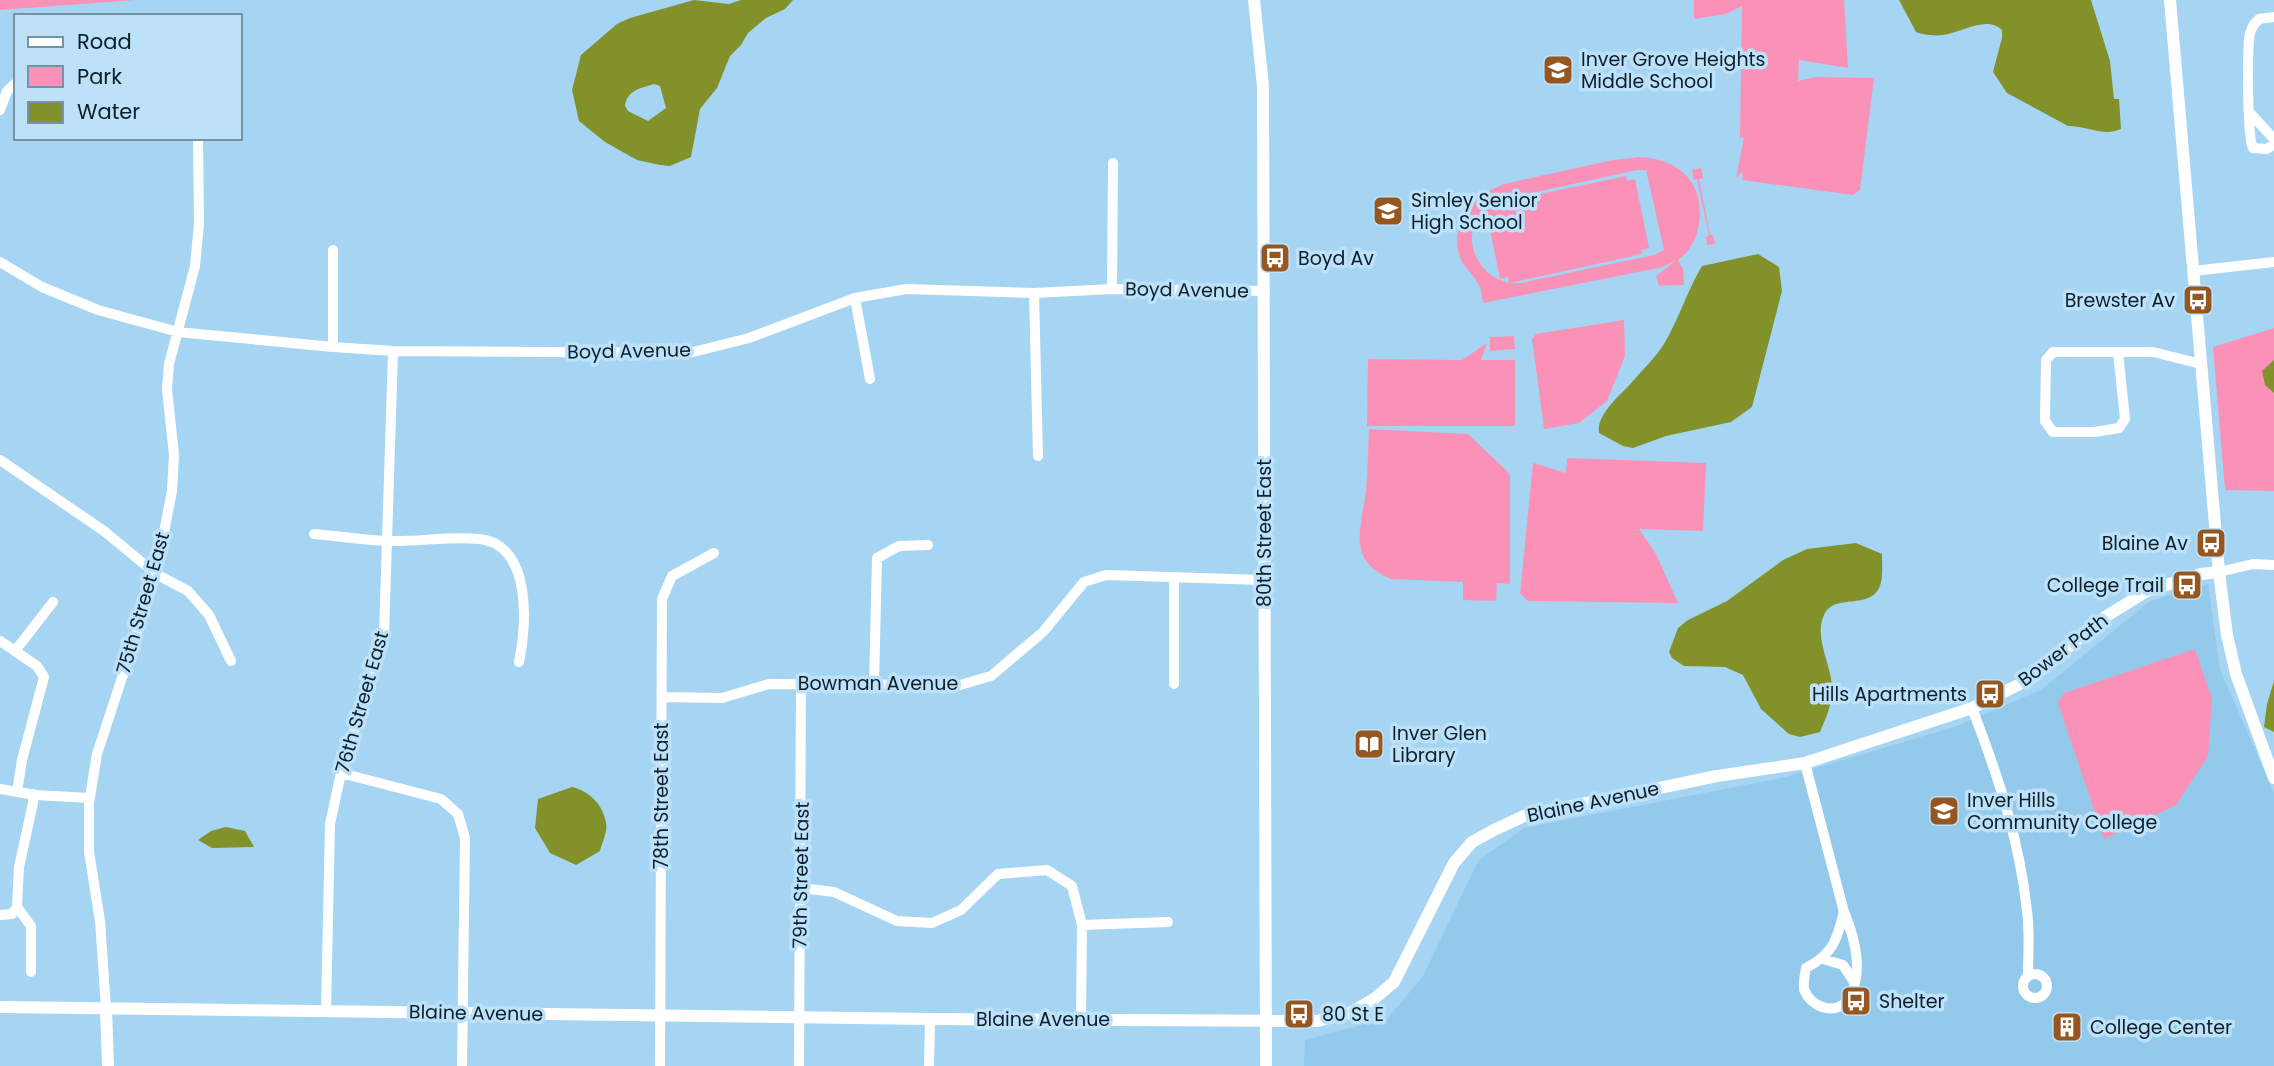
<svg xmlns="http://www.w3.org/2000/svg" width="2274" height="1066" font-family="Poppins,sans-serif">
<style>
.built{fill:#93c9eb}
.green{fill:#fa92b8;fill-rule:evenodd}
.water{fill:#82912a;fill-rule:evenodd}
.lines{fill:none;stroke-linecap:round;stroke-linejoin:round}
.minor{stroke:#fff;stroke-width:10}
.tertiary{stroke:#fff;stroke-width:12}
.labels{text-anchor:middle;dominant-baseline:central;stroke-width:7;stroke-linejoin:round;paint-order:stroke}
.poi-label{font-size:19px;fill:#0c1f2a;stroke:#bce1f9;text-anchor:start}
.street-label{font-size:19px;fill:#0c1f2a;stroke:#bce1f9}
</style>
<rect width="100%" height="100%" fill="#a6d5f3"/>
<path class="built" d="M2208,584L2220,670L2274,793V1066H1304L1305,1040L1388,1018L1423,976L1478,861L1524,828L1786,777L1954,727L2041,690L2150,601Z"/>
<path class="green" d="M0,0H135L0,10Z
M1694,0H1844L1848,68L1799,60L1798,81L1816,77L1874,78L1860,190L1853,195L1742,180L1743,171L1736,178L1744,138L1740,137L1742,6L1726,14L1694,19Z
M1640,157C1682,159 1707,186 1698,229C1695,242 1689,252 1678,260L1683,269L1684,285L1659,286L1656,276L1675,261L1663,267L1483,303C1482,296 1481,287 1477,282C1473,274 1465,269 1461,260C1447,226 1473,195 1504,184L1613,160ZM1637,170H1646L1664,250L1654,255L1521,283H1510L1642,254L1641,250L1649,248L1635,179L1627,181L1626,176L1493,204L1494,208L1486,210L1500,279L1508,277L1509,283C1477,276 1459,237 1483,210C1486,207 1493,203 1496,201Z
M1701,168L1703,178L1699,179L1710,235H1713L1715,244L1707,245L1706,237L1709,235L1697,179L1694,180L1692,170Z
M1624,320L1625,356L1607,401L1579,423L1544,429L1532,339L1536,334Z
M2274,328V491L2225,490L2213,347Z
M1514,336L1515,349L1490,351V337Z
M1487,343L1481,360H1515V426H1367L1368,359L1462,360Z
M1369,429L1468,434L1510,474V584L1497,583L1496,601L1463,600V582L1391,579C1345,560 1362,527 1366,490C1368,470 1368,449 1369,429Z
M1567,458L1706,463L1703,531L1639,529L1656,554L1678,603L1528,601L1520,593L1533,463L1566,473Z
M2195,649L2212,699L2208,756L2176,805L2104,839L2058,703L2064,693Z"/>
<path class="water" d="M694,0L729,4L741,0H793L785,9L766,18L748,33L741,45L730,56L717,88L700,109L691,157L670,166L660,165L637,160L605,142L579,121L572,90L581,55L617,24L630,18ZM654,84L660,86L666,108L648,121L628,111L625,106C627,90 641,88 654,84Z
M1899,0H2091L2110,61L2114,99H2119L2121,129C2103,137 2088,126 2068,126L2007,93L1993,72L2002,38V30C1986,15 1962,33 1943,35C1935,36 1923,35 1916,32Z
M1758,254L1779,267L1782,291L1752,407L1731,422L1666,436L1633,448L1623,446L1599,433C1596,414 1621,395 1633,381C1643,369 1656,357 1664,344C1679,319 1687,291 1702,266Z
M2274,360V393L2265,385L2262,371Z
M1856,543L1882,554C1882,563 1883,573 1881,582C1874,613 1835,591 1824,615C1814,637 1830,662 1832,685C1833,702 1827,716 1820,732L1800,737L1789,734L1761,709L1743,675L1725,667L1684,666L1672,658L1669,652L1678,628L1688,620L1727,601L1783,560L1807,549Z
M2274,681V732L2264,727L2267,704Z
M572,787C589,791 603,804 606,823C608,831 602,843 600,851L576,865L550,853L535,828L538,799Z
M226,827L245,831L254,847L212,848L198,840L211,831Z"/>
<g class="lines">
<path class="minor" d="M2274,17L2259,19C2255,23 2252,26 2250,33C2247,47 2247,137 2253,148L2267,149L2274,144
M0,110L7,91L16,83
M2250,113L2274,139
M0,262L42,287L98,310L178,332L333,347L393,351L689,353L749,338L855,298L906,289L1034,293L1112,289L1265,291
M2193,271L2274,262
M1112,289L1113,163
M1034,293L1038,456
M855,298L870,379
M333,347V250
M2118,352L2125,419L2119,428L2094,432H2053L2045,421L2046,360L2053,352H2153L2201,364
M0,460L104,531L156,574L188,591L209,615L231,661
M314,534C338,536 364,540 388,541C418,542 450,536 479,539C532,544 527,625 519,662
M2219,572L2253,564L2274,565
M0,641L37,666L44,677L22,760L17,792
M15,651L53,602
M1174,684V577
M874,685L877,558L899,546L928,545
M662,697L722,698L769,684L960,685L991,676L1043,632L1084,582L1106,575L1263,580
M1972,708C1997,773 2020,841 2027,911C2030,932 2028,955 2028,976
M1805,763L1844,912C1854,936 1864,970 1850,996C1839,1017 1811,1009 1804,989C1803,983 1805,974 1806,968C1833,954 1837,940 1844,912
M341,773L441,799L458,814L465,838L462,1066
M0,789L35,795L90,798
M801,888L834,892L897,921L932,923L961,910L998,874L1047,870L1072,886L1082,925L1081,1019
M17,907L19,867L33,803V794
M17,907L31,926V972
M0,915L12,914L17,907
M1082,925L1168,922
M1823,959L1843,965L1854,982
M2023 986a12 12 0 1 1 24 0a12 12 0 1 1-24 0Z
M106,1008L100,921L89,852V803L97,754L156,574L172,491L174,455L167,389L169,364L195,266L199,224L198,138
M326,1011L330,824L341,773L384,635L393,351
M660,1066L662,599L672,576L714,553
M799,1066L801,683
M929,1066L930,1019"/>
<path class="tertiary" d="M1254,0L1263,86L1266,1066
M2170,0L2219,572L2227,635L2236,674L2274,778
M0,1007L930,1019L1317,1021L1350,1013L1374,999L1394,982L1454,863L1472,842L1494,830L1524,816L1717,776L1805,763L1972,708L2030,679L2105,617L2147,591L2201,574L2219,572
M106,1008L108,1066"/>
</g>
<defs>
<g id="school-square" transform="scale(1.575)"><rect x="-9" y="-9" width="18" height="18" rx="4" fill="#965620" stroke="#bce1f9"/><path d="M0-5L7-2L0 1L-7-2ZM-4 1L0 2.5L4 1V4Q0 6-4 4Z" fill="#fff"/></g>
<g id="bus-square" transform="scale(1.575)"><rect x="-9" y="-9" width="18" height="18" rx="4" fill="#965620" stroke="#bce1f9"/><path d="M-5-6H5V4H4V6H2V4H-2V6H-4V4H-5ZM-3.5-4V0h7V-4ZM-3.5 1.2v1.5H-2V1.2ZM2 1.2v1.5H3.5V1.2Z" fill="#fff"/></g>
<g id="library-square" transform="scale(1.575)"><rect x="-9" y="-9" width="18" height="18" rx="4" fill="#965620" stroke="#bce1f9"/><path d="M-6-4Q-3-5.5-.7-3.5V5Q-3 3-6 4ZM6-4Q3-5.5 .7-3.5V5Q3 3 6 4Z" fill="#fff"/></g>
<g id="university-square" transform="scale(1.575)"><rect x="-9" y="-9" width="18" height="18" rx="4" fill="#965620" stroke="#bce1f9"/><path d="M0-5L7-2L0 1L-7-2ZM-4 1L0 2.5L4 1V4Q0 6-4 4Z" fill="#fff"/></g>
<g id="building-square" transform="scale(1.575)"><rect x="-9" y="-9" width="18" height="18" rx="4" fill="#965620" stroke="#bce1f9"/><path d="M-4-6H4V6H1V3H-1V6H-4ZM-2.5-4.3h1.7v1.8h-1.7ZM.8-4.3h1.7v1.8H.8ZM-2.5-1h1.7V.8h-1.7ZM.8-1h1.7V.8H.8Z" fill="#fff"/></g>
</defs>
<g fill-rule="evenodd">
<use href="#school-square" x="1558" y="70"/>
<use href="#school-square" x="1388" y="211"/>
<use href="#bus-square" x="1275" y="258"/>
<use href="#bus-square" x="2198" y="300"/>
<use href="#bus-square" x="2211" y="543"/>
<use href="#bus-square" x="2187" y="585"/>
<use href="#bus-square" x="1990" y="694"/>
<use href="#library-square" x="1369" y="744"/>
<use href="#university-square" x="1944" y="811"/>
<use href="#bus-square" x="1856" y="1001"/>
<use href="#bus-square" x="1299" y="1014"/>
<use href="#building-square" x="2067" y="1027"/>
</g>
<g class="labels">
<g class="poi-label">
<text x="1581" y="59">Inver Grove Heights<tspan x="1581" dy="22">Middle School</tspan></text>
<text x="1411" y="200">Simley Senior<tspan x="1411" dy="22">High School</tspan></text>
<text x="1298" y="258">Boyd Av</text>
<text x="2175" y="300" text-anchor="end">Brewster Av</text>
<text x="2188" y="543" text-anchor="end">Blaine Av</text>
<text x="2164" y="585" text-anchor="end">College Trail</text>
<text x="1967" y="694" text-anchor="end">Hills Apartments</text>
<text x="1392" y="733">Inver Glen<tspan x="1392" dy="22">Library</tspan></text>
<text x="1967" y="800">Inver Hills<tspan x="1967" dy="22">Community College</tspan></text>
<text x="1879" y="1001">Shelter</text>
<text x="1322" y="1014">80 St E</text>
<text x="2090" y="1027">College Center</text>
</g>
<g class="street-label">
<text transform="translate(1187 290) rotate(1)">Boyd Avenue</text>
<text transform="translate(629 351) rotate(-1)">Boyd Avenue</text>
<text transform="translate(1264 533) rotate(-90)">80th Street East</text>
<text transform="translate(143 603) rotate(-74)">75th Street East</text>
<text transform="translate(2063 650) rotate(-37)">Bower Path</text>
<text x="878" y="683">Bowman Avenue</text>
<text transform="translate(362 702) rotate(-74)">76th Street East</text>
<text transform="translate(661 796) rotate(-90)">78th Street East</text>
<text transform="translate(1593 802) rotate(-12)">Blaine Avenue</text>
<text transform="translate(801 875) rotate(-89)">79th Street East</text>
<text transform="translate(476 1013) rotate(1)">Blaine Avenue</text>
<text x="1043" y="1019">Blaine Avenue</text>
</g>
</g>
<rect x="14" y="14" width="228" height="126" fill="#bce1f9" stroke="#7693a6" stroke-width="2"/>
<rect x="28" y="37" width="35" height="10" fill="#ffffff" stroke="#7693a6" stroke-width="2"/>
<text x="77" y="49" font-size="21" fill="#0c1f2a">Road</text>
<rect x="28" y="66" width="35" height="21" fill="#fa92b8" stroke="#7693a6" stroke-width="2"/>
<text x="77" y="84" font-size="21" fill="#0c1f2a">Park</text>
<rect x="28" y="102" width="35" height="21" fill="#82912a" stroke="#7693a6" stroke-width="2"/>
<text x="77" y="119" font-size="21" fill="#0c1f2a">Water</text>
</svg>
